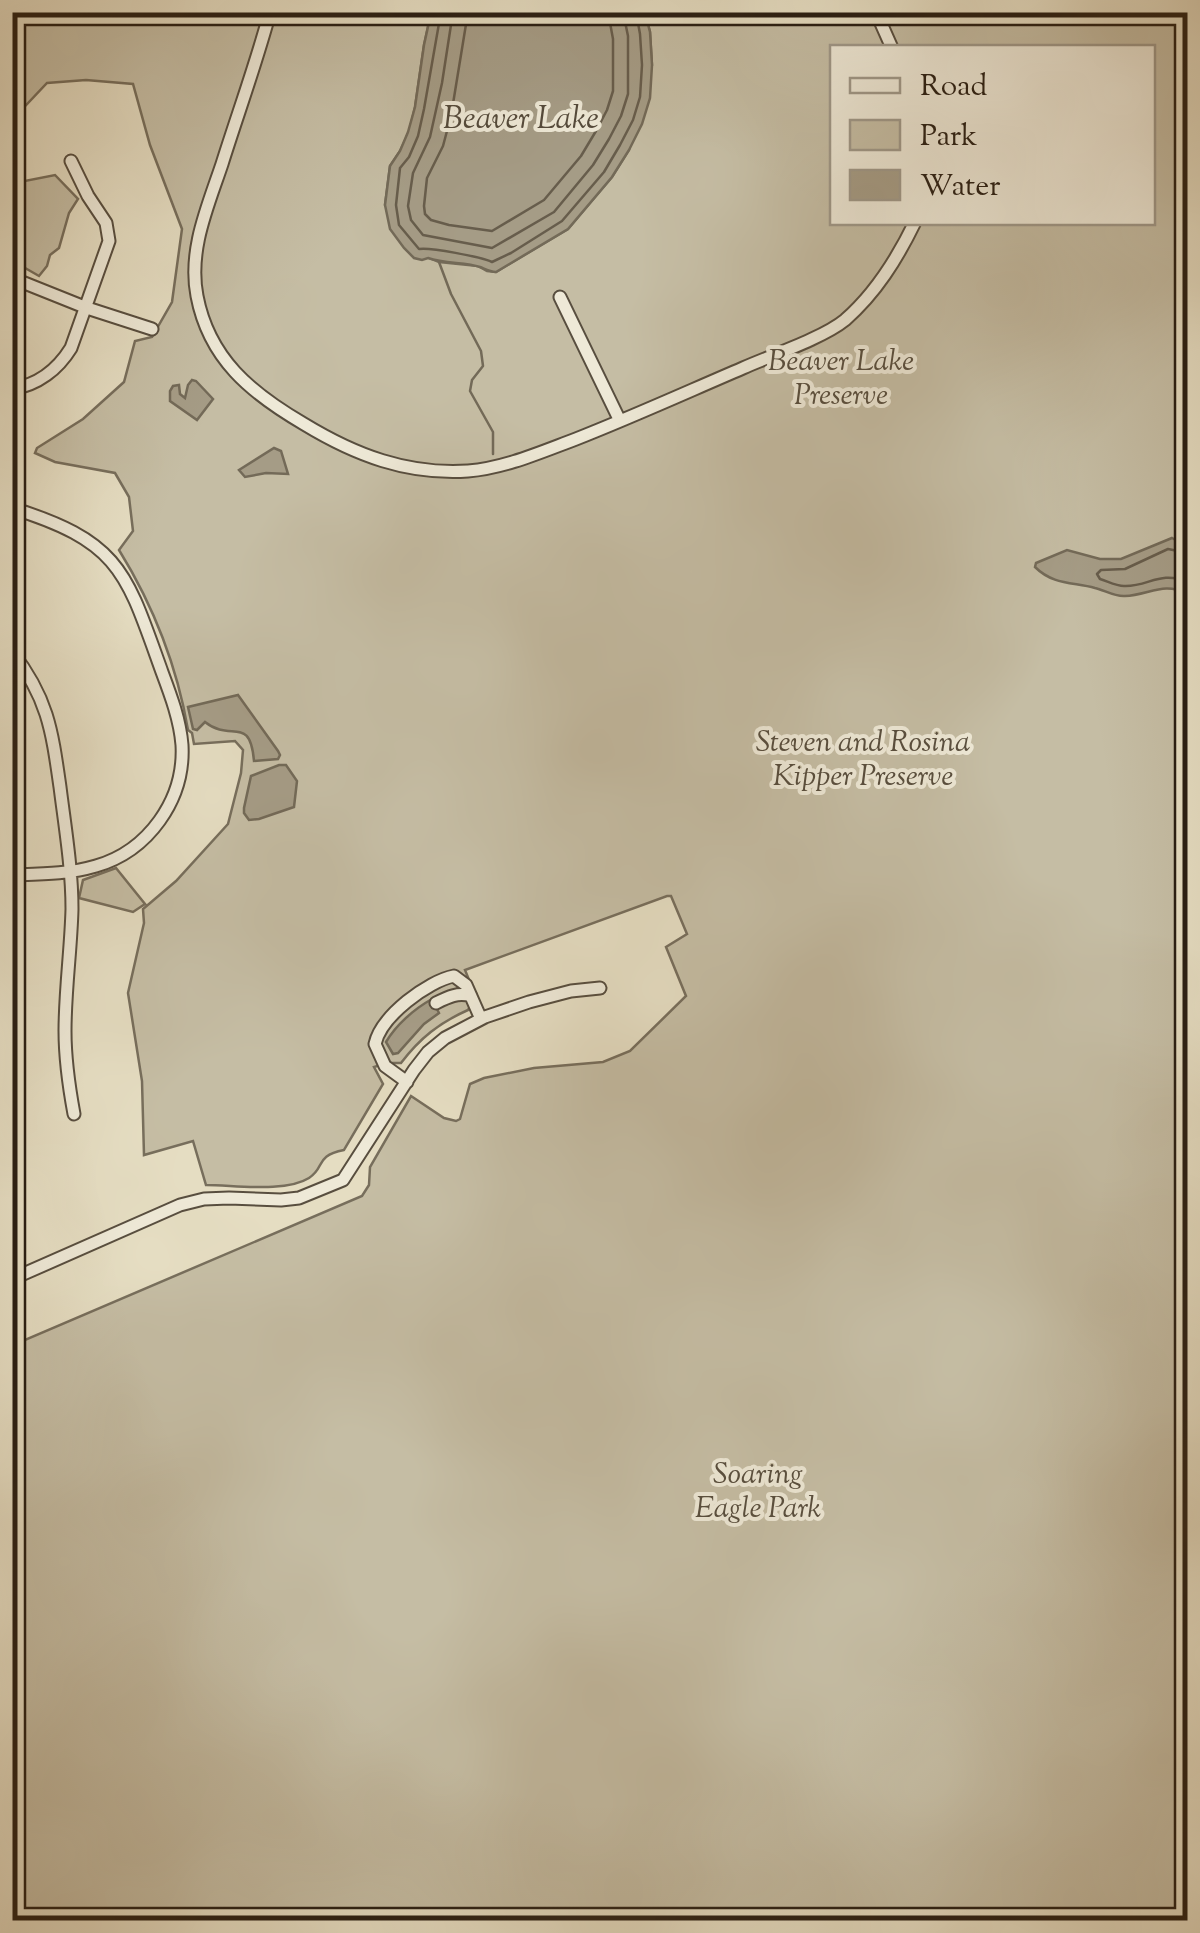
<svg xmlns="http://www.w3.org/2000/svg" width="1200" height="1933" font-family="'Sorts Mill Goudy',serif">
<style>
.green{fill:#c5bda4;stroke:#776e5c;stroke-width:2.5;fill-rule:evenodd}
.water{fill:#a59c86;stroke:#736a58;stroke-width:2.5}
.lines{fill:none;stroke-linecap:round;stroke-linejoin:round}
.shore{stroke:#675d4c;stroke-width:2.5}
.stream{stroke:#736a58;stroke-width:2.5}
.minor-casing{stroke:#584e3f;stroke-width:15}
.minor{stroke:#eee9d7;stroke-width:11}
.labels{text-anchor:middle;dominant-baseline:central;stroke-width:8;stroke-linejoin:round;paint-order:stroke}
.park-label{font-size:30px;font-style:italic;fill:#584e3e;stroke:#eee9d7}
.water-label{font-size:32px;font-style:italic;fill:#544a3b;stroke:#eee9d7}
</style>
<rect width="100%" height="100%" fill="#e5ddc2"/>
<filter id="stains"><feTurbulence type="fractalNoise" baseFrequency=".002" numOctaves="4"/><feColorMatrix values="0 0 0 0 .2 0 0 0 0 .09 0 0 0 0 .02 0 0 0 .5 -.17"/></filter>
<radialGradient id="worn" r=".72"><stop offset=".6" stop-color="#630" stop-opacity="0"/><stop offset="1" stop-color="#630" stop-opacity=".3"/></radialGradient>
<path class="green" d="M34,12L431,13L424,45L415,107L409,132L400,151L390,166L385,205L427,257L439,262L478,266L487,271L496,272L568,229L612,177L629,150L652,65L650,32L645,13H1187V1920H13V1345L362,1196L369,1185L370,1167L411,1096L444,1118L456,1121L460,1119L470,1084L484,1078L534,1068L603,1062L630,1051L686,996L666,947L687,934L671,896H667L465,970L478,1002L471,1005L468,1010C439,1023 420,1038 401,1063H387L374,1067L383,1084L344,1150C314,1156 326,1167 309,1178C285,1193 235,1185 206,1185L193,1141L144,1155L142,1081L128,993L144,923L143,909L176,881L228,824L241,773L243,750L235,741L194,744L192,733L188,730C177,666 153,605 119,550L133,531L129,497L115,473L55,462L35,453L37,448L83,419L124,382L135,341L152,337L172,302L182,229L150,145L133,84L86,80L47,83L13,119L12,20ZM832,48H1152V222H832Z
M12,173L25,181L55,175L78,199L69,213L59,248L50,255L47,266L39,276L13,261Z
M116,868L145,904L133,912L79,898L83,880Z"/>
<path class="water" d="M431,13H645L650,32L652,65L650,98L642,124L629,150L612,177L568,229L496,272C490,272 485,269 480,267C465,262 445,264 428,258L422,260L414,258L404,248L390,229L385,205L390,166L400,151L408,132L415,107L424,45Z
M192,380L196,381L213,399L197,420L170,401V391L173,386L179,385L180,394L185,398L188,385Z
M274,448L281,451L288,474L266,473L245,477L239,470Z
M1172,538L1187,546V594C1164,581 1149,595 1125,596C1115,597 1104,590 1095,588C1073,582 1053,585 1035,567L1036,563L1067,550L1100,559H1121Z
M238,695L278,751L280,755L278,759L254,761C250,714 231,743 205,722L197,730L193,729L188,707Z
M279,765H286L297,781L294,807L259,819L249,820L244,813V808L251,776Z
M432,999L439,1013L424,1024L398,1053L393,1054L386,1042C396,1025 414,1009 432,999Z"/>
<g class="lines">
<path class="shore" d="M441,12L424,109L418,136L409,157L400,168L396,205L399,225L419,249C430,247 481,257 492,262L511,253L562,221L604,172L620,145L633,120L640,97L642,65L640,34L636,12
M453,12L442,83L430,137L413,173L408,206L411,220L423,235L492,248L554,212L593,165L609,139L621,116L628,94V36L623,12
M468,12L451,116L443,146L427,178L424,206L425,214L431,220L449,225L492,231L544,200L581,156L596,131L607,110L613,91V39L608,12
M1188,553L1168,549L1125,569L1101,570L1097,574L1100,579C1107,581 1116,586 1124,586C1149,587 1159,570 1188,582"/>
<path class="stream" d="M439,262L451,294L481,351L483,366L472,380L470,391L493,432V454"/>
<g class="minor-casing">
<path id="minor" d="M270,12C256,64 238,113 222,164C208,206 188,250 197,296C209,359 251,393 304,424C355,455 407,475 468,471C505,468 541,452 576,439C632,417 687,392 743,368C770,356 823,338 845,320C876,293 897,259 915,222
M876,12L892,48
M12,278L87,308L152,329
M560,297L620,421
M12,389C38,385 58,369 71,348L109,241L106,223L88,196L71,161
M12,508C121,542 126,572 162,672C171,696 180,720 182,745C185,800 148,851 96,866C69,874 40,874 12,875
M12,652C48,698 52,731 60,787C65,827 72,868 72,909C71,949 65,990 65,1031C65,1059 69,1087 74,1114
M436,1003C448,997 458,992 471,996
M407,1082L385,1066L375,1044C381,1016 428,981 454,976L466,985L481,1019
M12,1279L180,1205L204,1199L229,1198L281,1200L299,1198L343,1180L414,1070L428,1052L445,1038L485,1017L529,1002L571,991L600,988"/>
</g>
<use href="#minor" class="minor"/>
</g>
<g class="labels">
<g class="park-label">
<text x="841" y="362">Beaver Lake<tspan x="841" dy="34">Preserve</tspan></text>
<text x="863" y="743">Steven and Rosina<tspan x="863" dy="34">Kipper Preserve</tspan></text>
<text x="758" y="1475">Soaring<tspan x="758" dy="34">Eagle Park</tspan></text>
</g>
<g class="water-label">
<text x="521" y="120">Beaver Lake</text>
</g>
</g>
<rect width="1200" height="1933" fill="none" stroke="#e5ddc2" stroke-width="50"/>
<rect x="15" y="15" width="1170" height="1903" fill="none" stroke="#291e13" stroke-width="5"/>
<rect x="25" y="25" width="1150" height="1883" fill="none" stroke="#291e13" stroke-width="2.5"/>
<rect x="830" y="45" width="325" height="180" fill="#eee9d7" stroke="#9f9889" stroke-width="2.5"/>
<rect x="850" y="78" width="50" height="15" fill="#eee9d7" stroke="#9f9889" stroke-width="2.5"/>
<text x="920" y="95" font-size="30" fill="#291e13">Road</text>
<rect x="850" y="120" width="50" height="30" fill="#c5bda4" stroke="#9f9889" stroke-width="2.5"/>
<text x="920" y="145" font-size="30" fill="#291e13">Park</text>
<rect x="850" y="170" width="50" height="30" fill="#a59c86" stroke="#9f9889" stroke-width="2.5"/>
<text x="920" y="195" font-size="30" fill="#291e13">Water</text>
<rect width="100%" height="100%" filter="url(#stains)"/>
<rect width="100%" height="100%" fill="url(#worn)"/>
</svg>
